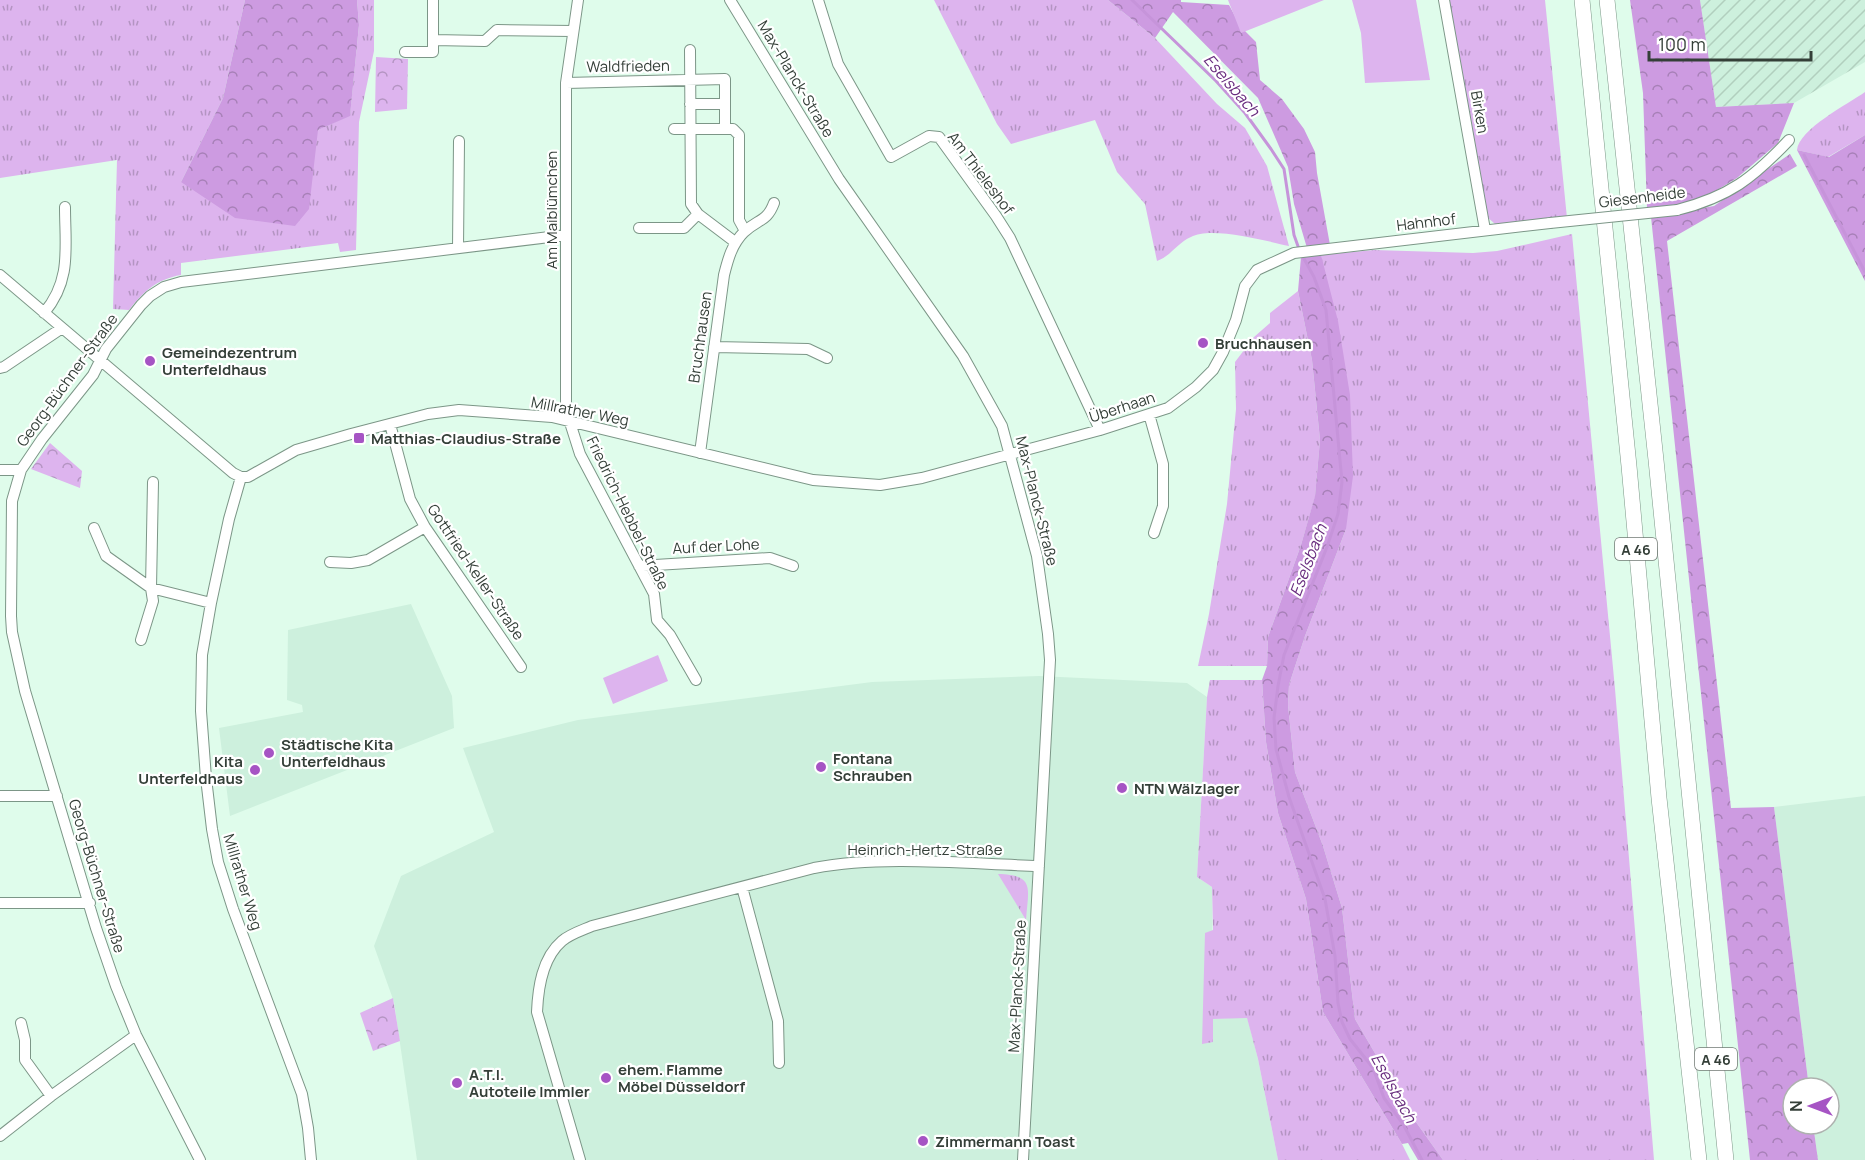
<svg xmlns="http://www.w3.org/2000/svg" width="1865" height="1160" font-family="Manrope,sans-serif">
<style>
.built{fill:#cdf0dd}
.industrial{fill:url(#industrial-furrows)}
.grass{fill:url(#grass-tufts)}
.forest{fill:url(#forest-crowns)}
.park{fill:url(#park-crowns)}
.pitch{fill:#ddb4ee}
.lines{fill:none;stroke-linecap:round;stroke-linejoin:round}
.stream{stroke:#c694da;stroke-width:3}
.minor-casing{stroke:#7c9687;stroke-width:12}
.highway-casing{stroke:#7c9687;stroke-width:16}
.minor{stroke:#fff;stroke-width:10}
.highway{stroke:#fff;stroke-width:15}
.minor-bridge-casing{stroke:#7c9687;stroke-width:12;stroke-linecap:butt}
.minor-bridge{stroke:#fff;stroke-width:10}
.poi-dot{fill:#a654c4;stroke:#fff;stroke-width:2}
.labels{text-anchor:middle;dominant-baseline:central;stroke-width:4.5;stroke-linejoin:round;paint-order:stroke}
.shield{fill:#fff;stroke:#717974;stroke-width:1.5}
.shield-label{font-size:14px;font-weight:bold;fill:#343f38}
.street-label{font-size:15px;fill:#343f38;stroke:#fff}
.poi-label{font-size:15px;font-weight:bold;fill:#343f38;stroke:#fff;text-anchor:start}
.water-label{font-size:16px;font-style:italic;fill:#682c7e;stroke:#fff}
</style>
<defs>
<pattern id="industrial-furrows" width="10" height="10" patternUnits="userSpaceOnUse" patternTransform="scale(1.5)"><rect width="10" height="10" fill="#cdf0dd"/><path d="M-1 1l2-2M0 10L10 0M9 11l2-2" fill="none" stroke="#b1cfbe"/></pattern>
<pattern id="grass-tufts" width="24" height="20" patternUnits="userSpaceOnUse" patternTransform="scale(1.5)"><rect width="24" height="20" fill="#ddb4ee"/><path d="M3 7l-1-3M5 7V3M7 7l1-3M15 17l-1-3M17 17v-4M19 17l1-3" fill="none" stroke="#b494c2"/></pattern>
<pattern id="forest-crowns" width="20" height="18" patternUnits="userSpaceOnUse" patternTransform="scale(1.5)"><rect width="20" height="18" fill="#cd9be1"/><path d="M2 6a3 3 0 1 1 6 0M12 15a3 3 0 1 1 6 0" fill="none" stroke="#a780b7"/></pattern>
<pattern id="park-crowns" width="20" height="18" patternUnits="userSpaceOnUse" patternTransform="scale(1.5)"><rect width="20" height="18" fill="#ddb4ee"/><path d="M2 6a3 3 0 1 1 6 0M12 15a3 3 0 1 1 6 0" fill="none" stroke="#b494c2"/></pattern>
</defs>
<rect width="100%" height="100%" fill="#dffceb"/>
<path class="built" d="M411,604L452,696L454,728L230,816L219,728L303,712L302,705L287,700L288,630Z
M1039,676L1187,683L1207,697L1197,877L1212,887L1213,1019L1247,1017L1258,1059L1278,1160H417L394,1002L374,946L401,876L494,832L463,748L578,720L872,682Z
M1865,796V1160H1818L1813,1124H1829V1088H1809L1774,807Z"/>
<path class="industrial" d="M1700,0H1865V62L1794,103L1716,107Z"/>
<path class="grass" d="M0,0H245L223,98L181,182L318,130L350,115L359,25L357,0H374V51L359,122L356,250L340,252L338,243L181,263V275C157,279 143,292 129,310L113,309L117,160L0,178Z
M934,0H1108L1155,38L1217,104L1245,128L1267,166L1289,246C1266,241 1211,226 1191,237C1177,243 1171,256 1157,261L1145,204L1117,172L1095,120L1011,144L997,124Z
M1448,0H1545L1567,218L1495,224L1486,216Z
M1865,92V135L1828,157L1797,150C1799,129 1848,104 1865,92Z
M1572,234L1615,689L1654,1160H1443L1411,1115L1355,1019L1342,908L1323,846L1295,772L1288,705L1289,685L1305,636L1346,529L1321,255L1374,250L1473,253L1497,251Z
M1298,291L1312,360L1320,440L1315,497L1301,545L1268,637L1267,666H1198L1209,614L1227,504L1236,409L1235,362L1254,337L1270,323V313Z
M1210,680H1262L1266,742L1278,813L1306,899L1323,1012L1402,1144L1410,1160H1278L1258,1059L1247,1018L1213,1019V1042L1202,1044L1205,933L1213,930L1212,887L1197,877L1207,697Z
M998,874C1036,875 1028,889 1026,920Z"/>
<path class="forest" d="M245,0H357L359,25L350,116L318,130L309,209L295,226L235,218L181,182L223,98Z
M1108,0H1181V2L1229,5L1241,27L1256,42L1260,80L1282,99L1304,129L1315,152L1317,173L1330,245L1307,248L1294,204L1288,167L1258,98L1173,12L1155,38Z
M1630,0H1700L1716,107L1794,103L1778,143L1737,178L1714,192L1688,203L1647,208L1643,93Z
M1865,135V281L1797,150L1829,157Z
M1790,154L1797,166L1667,241L1731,808L1774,807L1809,1088H1793V1124H1813L1818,1160H1750L1651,217L1714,206Z
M1321,255L1338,321L1350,395L1353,476L1346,529L1305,636L1289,685L1288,705L1295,772L1323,846L1342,908L1355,1019L1411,1115L1443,1160H1418L1408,1143L1402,1144L1323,1012L1306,899L1278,813L1266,742L1262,680L1267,666L1268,637L1301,545L1315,496L1320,440L1312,360L1298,291L1301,257Z"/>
<path class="park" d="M376,57L408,59L407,109L375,112Z
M50,443L82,471L80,488L31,469Z
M393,998L400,1041L373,1051L360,1013Z"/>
<path class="pitch" d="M1228,0H1324L1241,33Z
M1352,0H1416L1430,80L1365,83L1361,33Z
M658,655L668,681L613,704L603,678Z"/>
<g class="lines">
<path class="stream" d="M1132,0L1216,81L1245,113L1271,149L1284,169L1294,235L1299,249
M1804,155L1865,272
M1302,255L1314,277L1326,310L1342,482L1338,514L1327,547L1284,655L1278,686L1274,718L1276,749L1289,797L1325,899L1335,956L1338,1003L1342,1022L1350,1039L1373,1068L1384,1098L1403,1124L1422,1160"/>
<g class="minor-casing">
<path id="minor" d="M433,0V40L485,41L497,30L573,31
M578,0L566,83V410L580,454L654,594L657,620L670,635L696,680
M730,0L839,179L963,356L1002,426L1037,556L1048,634L1050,660L1023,1160
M818,0L838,64L891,157L929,136L939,137L996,216L1010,238L1100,430
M1444,0L1485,230
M690,50L691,204L698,214L735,242
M405,52H433V40
M566,83L725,79V129H674
M690,104H725
M725,129H733L739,135V220L745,231
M1677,210C1729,197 1753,178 1789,140
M639,228H684L698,214
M458,248L459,141
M0,275L233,473L241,477
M44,313C72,280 65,247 65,207
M714,347L808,349L827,358
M0,368L4,367L62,328
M1149,414L1163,464V506L1154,533
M390,424L410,499L425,527L521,667
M700,453L724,275C728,259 732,244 744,232C758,219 767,222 774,203
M0,470H21
M241,477H248L296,450L351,434L428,414L459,410L552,417L813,480L880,485L922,478L1100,430L1168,408L1196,387L1213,370L1223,352L1236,320L1245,286L1257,270L1294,253L1550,223
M241,477L229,519L211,603L202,655L201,711L206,778L212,829L218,862L233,909L302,1094L308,1128L311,1160
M94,528L106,556L151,588L211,603
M330,562L351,563L368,560L425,527
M639,566L770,558L793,566
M141,640L153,601L151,588L153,482
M0,796H57
M742,887L778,1021L779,1063
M0,903H90
M21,1023L25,1040V1060L51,1096
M0,1136L51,1096L136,1035
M200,1160L136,1035L116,986L96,928L25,691L12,632L11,616L12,501L21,470L42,439L93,375L106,349L141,305L150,296L164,287L181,282L566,235
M580,1160L537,1012C538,988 542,958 562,941C570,934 583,930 592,926L814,868C885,855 967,864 1039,866"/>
</g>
<g class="highway-casing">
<path id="highway" d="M1582,0L1629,466L1659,798L1699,1160
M1607,0L1656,460L1726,1160"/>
</g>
<use href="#minor" class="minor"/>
<use href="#highway" class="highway"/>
<g class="minor-bridge-casing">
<path id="minor-bridge" d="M1550,223L1677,210"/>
</g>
<use href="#minor-bridge" class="minor-bridge"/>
</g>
<g class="poi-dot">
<circle cx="1203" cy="343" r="6"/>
<circle cx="150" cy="361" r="6"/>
<rect x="353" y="432" width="12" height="12" rx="3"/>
<circle cx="269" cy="753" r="6"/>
<circle cx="821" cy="767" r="6"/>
<circle cx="255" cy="770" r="6"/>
<circle cx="1122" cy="788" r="6"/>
<circle cx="606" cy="1078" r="6"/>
<circle cx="457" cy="1083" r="6"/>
<circle cx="923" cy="1141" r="6"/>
</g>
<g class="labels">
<g class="shield">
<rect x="1615" y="538" width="42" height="22" rx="4.5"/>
<rect x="1695" y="1048" width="42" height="22" rx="4.5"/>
</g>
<g class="shield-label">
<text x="1636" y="549">A 46</text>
<text x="1716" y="1059">A 46</text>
</g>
<g class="street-label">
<text transform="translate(628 66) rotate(-1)">Waldfrieden</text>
<text transform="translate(796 79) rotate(59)">Max-Planck-Straße</text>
<text transform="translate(1480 112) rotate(80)">Birken</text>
<text transform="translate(981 173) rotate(53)">Am Thieleshof</text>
<text transform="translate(1642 197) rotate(-7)">Giesenheide</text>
<text transform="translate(551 210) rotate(-90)">Am Maiblümchen</text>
<text transform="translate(1426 222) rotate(-7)">Hahnhof</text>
<text transform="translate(700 337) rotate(-82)">Bruchhausen</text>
<text transform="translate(67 380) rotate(-54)">Georg-Büchner-Straße</text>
<text transform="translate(1122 407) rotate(-18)">Überhaan</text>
<text transform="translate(580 411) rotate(11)">Millrather Weg</text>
<text transform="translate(1037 501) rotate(76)">Max-Planck-Straße</text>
<text transform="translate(628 513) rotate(64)">Friedrich-Hebbel-Straße</text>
<text transform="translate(716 546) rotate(-3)">Auf der Lohe</text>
<text transform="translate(476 572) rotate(56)">Gottfried-Keller-Straße</text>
<text x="925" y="849">Heinrich-Hertz-Straße</text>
<text transform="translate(97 876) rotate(73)">Georg-Büchner-Straße</text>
<text transform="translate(243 882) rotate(73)">Millrather Weg</text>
<text transform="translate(1017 986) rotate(-87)">Max-Planck-Straße</text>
</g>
<g class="poi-label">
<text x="1215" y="343">Bruchhausen</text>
<text x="162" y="352">Gemeindezentrum<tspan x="162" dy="17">Unterfeldhaus</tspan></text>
<text x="371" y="438">Matthias-Claudius-Straße</text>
<text x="281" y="744">Städtische Kita<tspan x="281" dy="17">Unterfeldhaus</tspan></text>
<text x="833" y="758">Fontana<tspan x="833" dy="17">Schrauben</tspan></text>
<text x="243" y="761" text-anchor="end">Kita<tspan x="243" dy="17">Unterfeldhaus</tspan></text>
<text x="1134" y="788">NTN Wälzlager</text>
<text x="618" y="1069">ehem. Flamme<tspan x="618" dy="17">Möbel Düsseldorf</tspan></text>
<text x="469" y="1074">A.T.I.<tspan x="469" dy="17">Autoteile Immler</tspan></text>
<text x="935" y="1141">Zimmermann Toast</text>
</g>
<g class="water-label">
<text transform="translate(1232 85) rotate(49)">Eselsbach</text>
<text transform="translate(1308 560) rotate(-69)">Eselsbach</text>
<text transform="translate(1394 1088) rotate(61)">Eselsbach</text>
</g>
</g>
<g transform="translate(1811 1106) rotate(270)"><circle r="28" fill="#ffffff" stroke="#aeb2af" stroke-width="1.5"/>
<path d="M0-4.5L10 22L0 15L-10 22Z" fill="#a654c4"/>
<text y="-9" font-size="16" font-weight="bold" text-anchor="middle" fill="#343f38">N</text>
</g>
<path d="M1649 51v9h162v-9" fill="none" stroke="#343f38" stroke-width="3"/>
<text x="1658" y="51" font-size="18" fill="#343f38" stroke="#ffffff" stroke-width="4.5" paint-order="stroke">100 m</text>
</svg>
